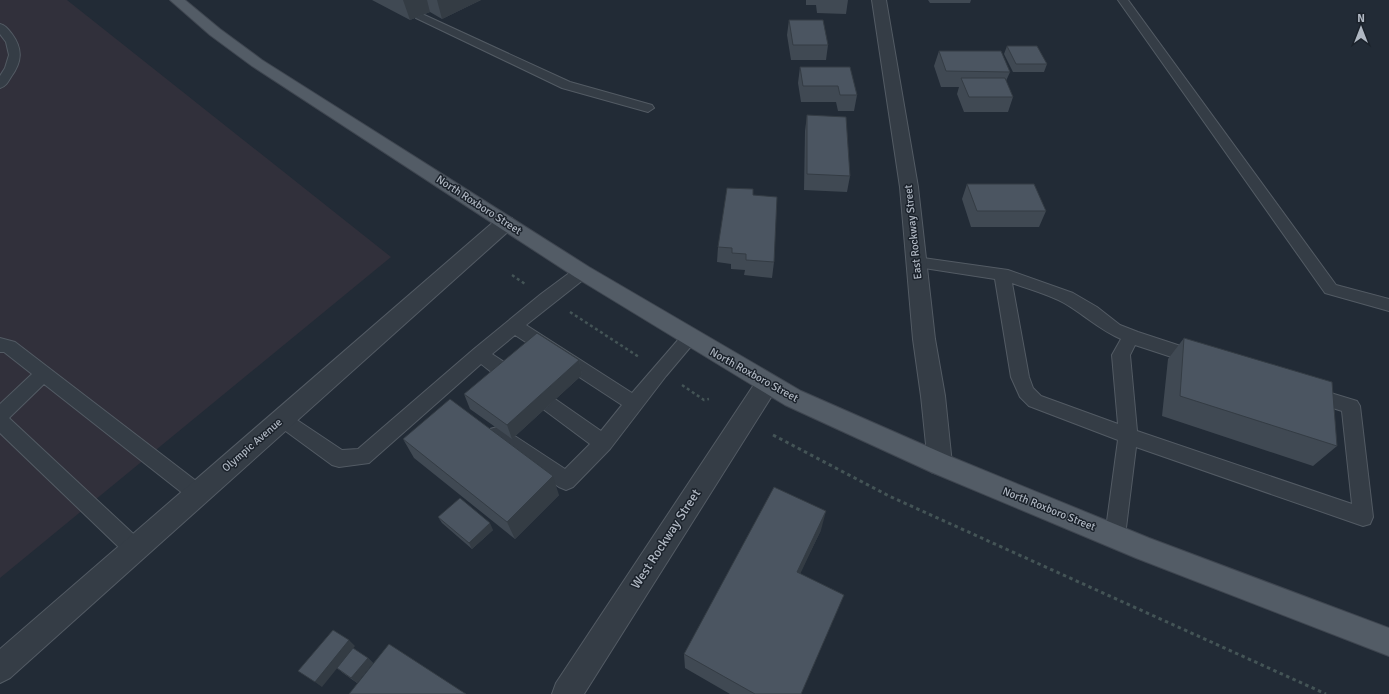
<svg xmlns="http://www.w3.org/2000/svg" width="1389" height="694" font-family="Signika,sans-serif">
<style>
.medical{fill:#31303b}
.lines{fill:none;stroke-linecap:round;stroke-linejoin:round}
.service-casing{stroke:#535b64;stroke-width:2}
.minor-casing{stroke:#535b64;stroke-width:2}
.tertiary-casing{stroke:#535b64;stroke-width:2}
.primary-casing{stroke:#3f4650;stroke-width:2}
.path-far1{stroke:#445456;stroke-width:2.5;stroke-dasharray:3 3;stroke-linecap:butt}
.path{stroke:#445456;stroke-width:3;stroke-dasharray:3.5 3.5;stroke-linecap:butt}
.service{fill:#353d46;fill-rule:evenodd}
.minor{fill:#353d46;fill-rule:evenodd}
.tertiary{fill:#353d46;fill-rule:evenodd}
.primary{fill:#535c66;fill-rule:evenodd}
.wall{fill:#404953}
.shaded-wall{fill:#343c44}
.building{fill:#4b5561;stroke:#343c44}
.labels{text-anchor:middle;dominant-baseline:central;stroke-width:3;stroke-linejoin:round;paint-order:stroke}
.street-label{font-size:11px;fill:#b0b8c3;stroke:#1b222b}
.near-street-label{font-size:13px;fill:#b0b8c3;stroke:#1b222b}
</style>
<rect width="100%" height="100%" fill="#222b36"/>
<path class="medical" d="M0,0H67L391,257L0,578Z"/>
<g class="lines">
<g class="service-casing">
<path id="service" d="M1118,0H1128L1336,285L1389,299V311L1325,293Z
M420,13L570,82L652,105L654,108L648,112L562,88L416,18L415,16L416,14Z
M0,24C5,25 8,29 12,34C23,49 22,62 11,77C8,82 6,86 0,88V76L5,68L9,55L6,42L0,34Z
M916,257L1008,270L1073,293L1097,307L1120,325L1138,332L1202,353L1205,358L1202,363L1196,365L1135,345L1130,355L1137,431L1352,504L1342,411L1305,399L1302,394L1305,389L1311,387L1357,401L1360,406L1373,517L1370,524L1363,526L1136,447L1125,536L1122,543L1115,546L1108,543L1105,536L1118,440L1029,406L1020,397L1011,377L995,279L911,266L908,262L911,258ZM1012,283C1028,289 1048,294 1064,303C1083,314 1100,330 1121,339L1112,355L1118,424L1041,396L1033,388L1029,377Z
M582,266L588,268L590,272L588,276L526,325L632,393L684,333L690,332L696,333L698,338L666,376L610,449L573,487L566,490L559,487L490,441L488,435L490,429L497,427L504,429L565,469L590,444L543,409L540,404L543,399L549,397L555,399L601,431L622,405L515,335L492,354L516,370L519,375L516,380C503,384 491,371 481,364L369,463L339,467L332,465L276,424L273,419L276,414L282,411L288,414L342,450L358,449L474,349L541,294L576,268Z
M0,338L15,342L204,487L207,493L204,499L197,502L190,499L44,384L9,418L142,542L145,549L142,556L135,559L128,556L0,433V404L32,374L4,352H0Z"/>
</g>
<g class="minor-casing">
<path id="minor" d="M872,0H886L918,187L935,339L945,396L952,464L949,472L940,475L931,472L928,464L921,396L913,339L900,187Z
M767,375L775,377L778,384L775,391L584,694H552L556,683L759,377Z"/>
</g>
<g class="tertiary-casing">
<path id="tertiary" d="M505,217L512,218L515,223L512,228L10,678L0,683V649L498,218Z"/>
</g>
<g class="primary-casing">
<path id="primary" d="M170,0H185L220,29L262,60L589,267L801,391L949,456L1149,538L1389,628V656L1136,558L931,472L785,405L575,277L252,66L210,35Z"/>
</g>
<path class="path-far1" d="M512,275L525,284
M570,312L639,357
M682,385L704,400L709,399"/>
<path class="path" d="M773,435L889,496L1326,694"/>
<use href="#service" class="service"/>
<use href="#minor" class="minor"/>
<use href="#tertiary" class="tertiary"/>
<use href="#primary" class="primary"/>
</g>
<path class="wall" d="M372,0H481L442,19L430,12L410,20Z
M806,0H848L846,14L817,13L816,5H806Z
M928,0H971L970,3H930Z
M789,20L828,45L826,60H791L787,35Z
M1007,46L1047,64L1044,72H1013L1004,54Z
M939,51L1010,72L1006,81L1013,97L1008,112H964L957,94L959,87H941L934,66Z
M800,67L857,95L854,111H838L836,102H801L798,83Z
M807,115L850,176L847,192L804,190L805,131Z
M967,184L1046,211L1039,227H971L962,199Z
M753,195L774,262L772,278L744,275L745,270L731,269V264L717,262L718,247Z
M1184,338L1337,446L1313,466L1162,416L1168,359Z
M579,360L582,375L512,439L470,409L464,394Z
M403,439L559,495L515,539L414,458Z
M438,517L493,530L472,549L442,523Z
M821,530L800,573L837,611L801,694H730L685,668L684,654Z
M368,658L373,663L357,683L343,673L337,668Z"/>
<path class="shaded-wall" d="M403,0H427L430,12L410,20Z
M437,0H481L442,19Z
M579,360L582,375L512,439L507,425Z
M553,476L559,495L515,539L507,522Z
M826,511L821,530L793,589L797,572Z
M490,523L493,530L472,549L469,543Z
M349,640L355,646L322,687L315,682Z
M368,658L373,663L357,683L351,678Z"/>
<path class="building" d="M789,20H823L828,45H793Z
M1007,46H1037L1047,64H1016Z
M939,51H1001L1010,72L946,71Z
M800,67H850L857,95H840L838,86H803Z
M961,78H1005L1013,97H969Z
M807,115L846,117L850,176L807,174Z
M967,184H1034L1046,211H977Z
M727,188L753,189V195L777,197L774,262L746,260V254L732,253V248L718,247Z
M537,333L579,360L507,425L464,394Z
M1184,338L1332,382L1337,446L1180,396Z
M450,399L553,476L507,522L403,439Z
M774,487L826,511L797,572L844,595L801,694H755L684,654Z
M460,498L490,523L469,543L438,517Z
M333,630L349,640L315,682L298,671Z
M389,644L466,694H349Z
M353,648L368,658L351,678L337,668Z"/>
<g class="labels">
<g class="street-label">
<text transform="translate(479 205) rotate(33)">North Roxboro Street</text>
<text transform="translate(913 232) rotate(-96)">East Rockway Street</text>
<text transform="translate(754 375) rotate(29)">North Roxboro Street</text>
<text transform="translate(252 445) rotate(-41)">Olympic Avenue</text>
<text transform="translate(1049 509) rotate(22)">North Roxboro Street</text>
</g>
<g class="near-street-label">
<text transform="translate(666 539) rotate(-57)">West Rockway Street</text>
</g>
</g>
<g transform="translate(1361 28)" stroke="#1b222b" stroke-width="3" paint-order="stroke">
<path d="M0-3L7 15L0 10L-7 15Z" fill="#b0b8c3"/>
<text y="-6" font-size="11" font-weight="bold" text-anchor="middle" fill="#b0b8c3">N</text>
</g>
</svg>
